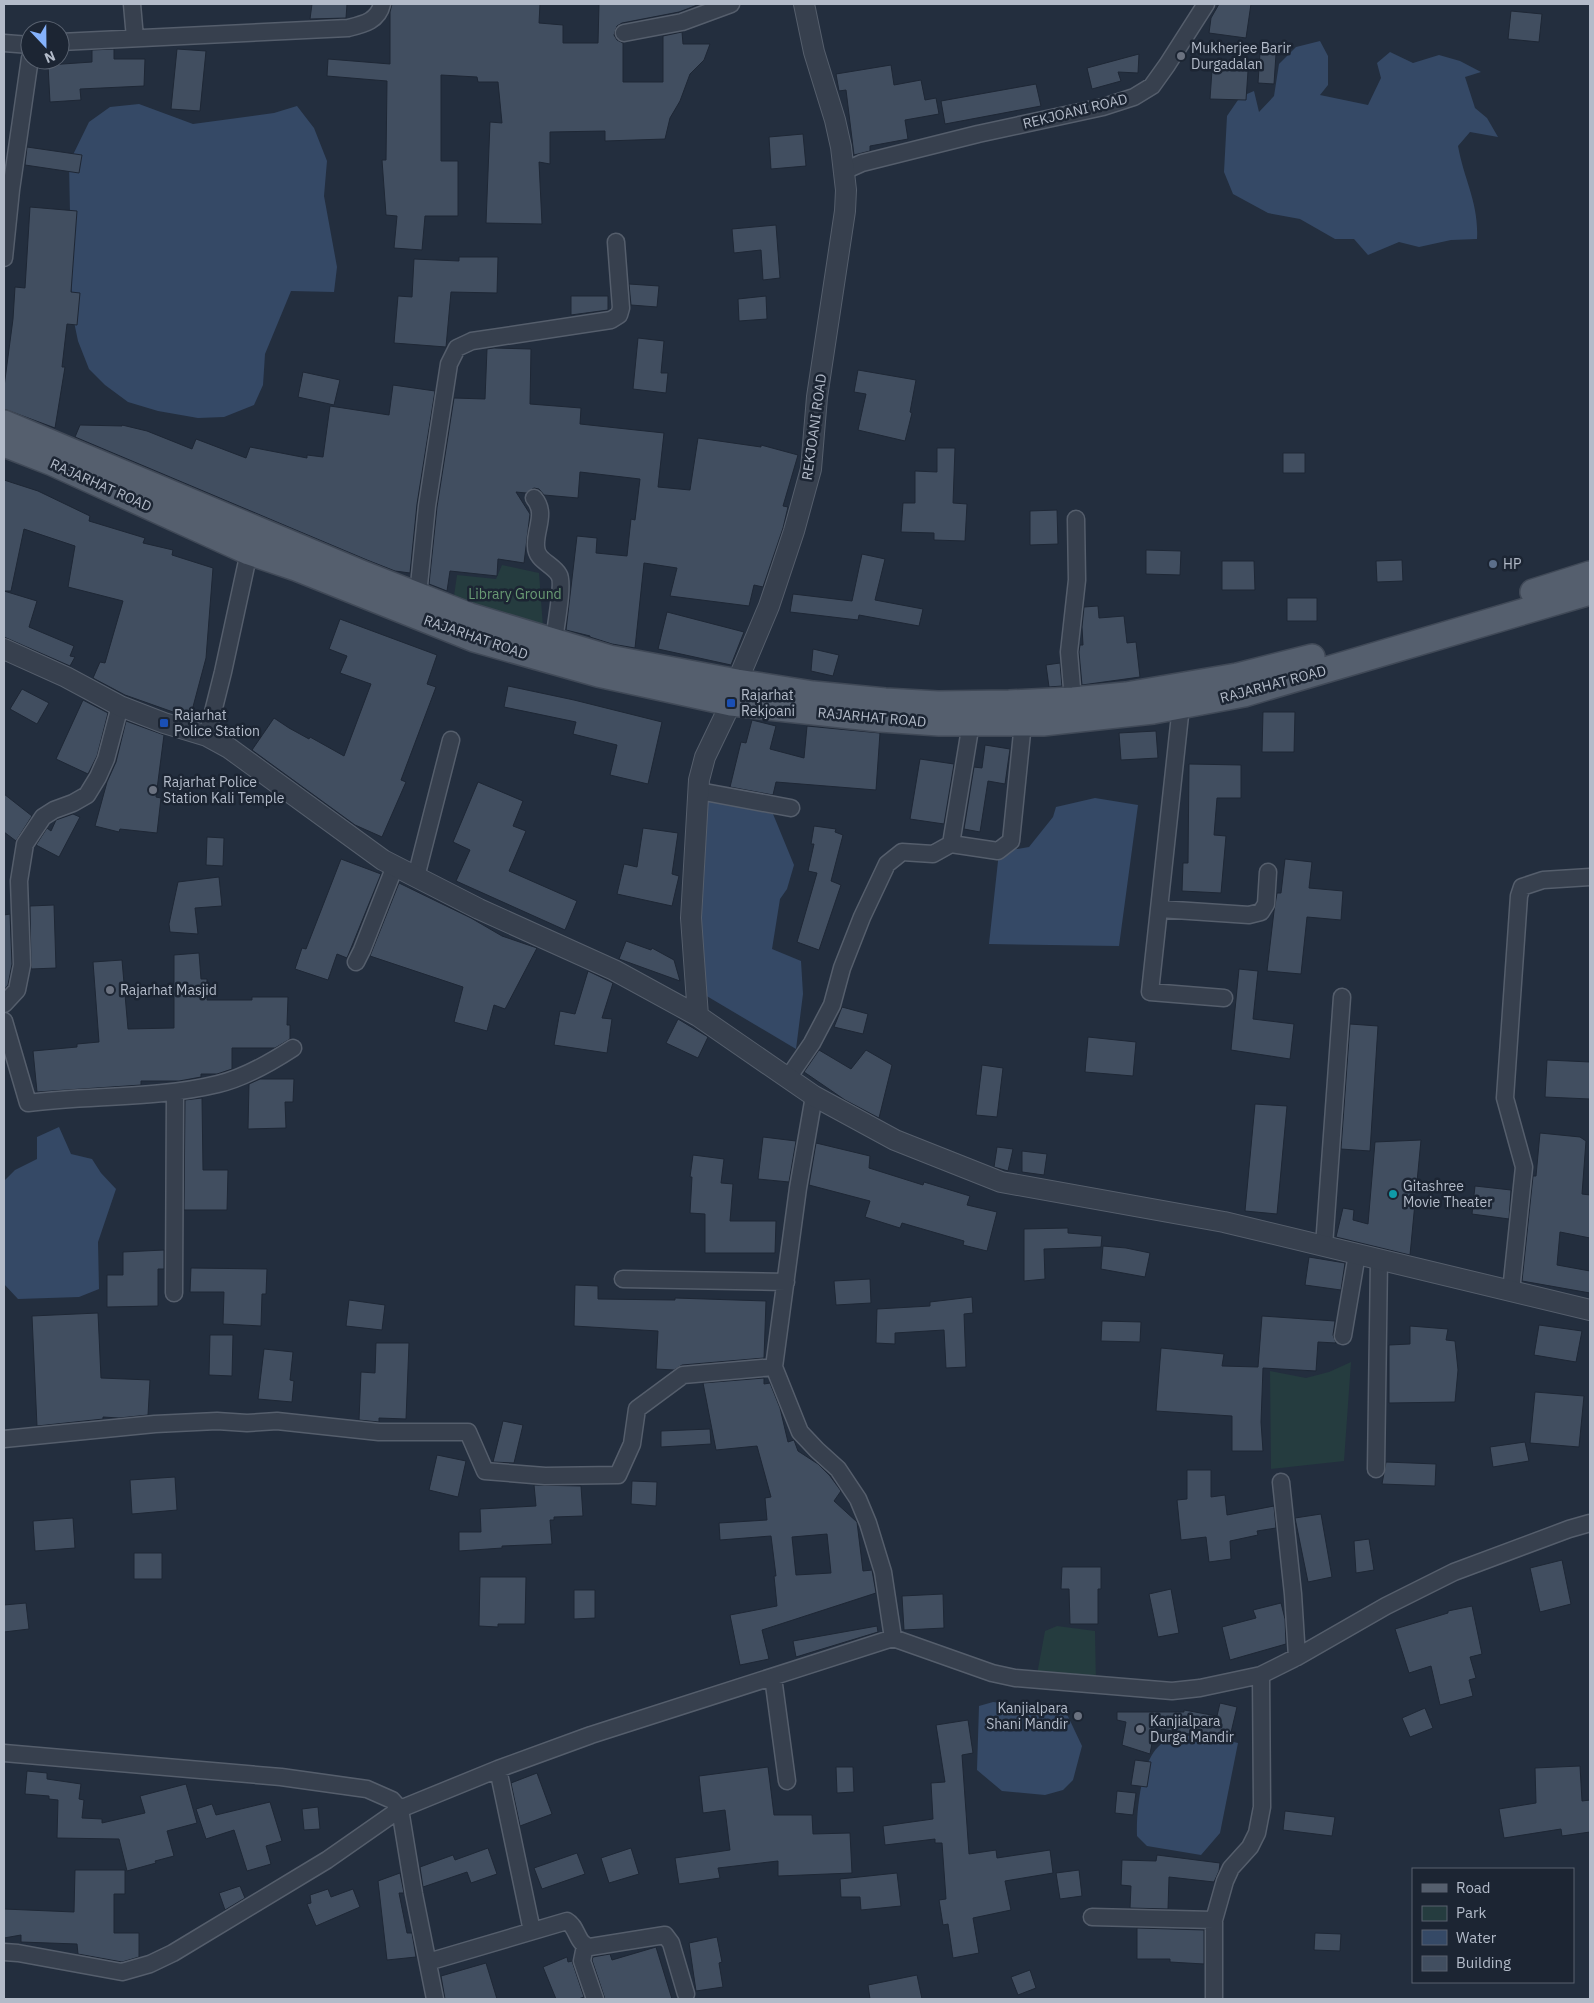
<svg xmlns="http://www.w3.org/2000/svg" width="1594" height="2003" font-family="'IBM Plex Sans',sans-serif">
<style>
.green{fill:#253c3f}
.water{fill:#354966}
.building{fill:#414e60;stroke:#1e2735;fill-rule:evenodd}
.lines{fill:none;stroke-linecap:round;stroke-linejoin:round}
.minor-casing{stroke:#555e6c;stroke-width:19}
.tertiary-casing{stroke:#555e6c;stroke-width:22}
.primary-casing{stroke:#404957;stroke-width:28}
.minor{stroke:#37404e;stroke-width:16}
.tertiary{stroke:#37404e;stroke-width:20}
.primary{stroke:#555f6e;stroke-width:25}
.worship-dot{fill:#6b7280;stroke:#1c2533;stroke-width:2}
.service-dot{fill:#5c6f8a;stroke:#1c2533;stroke-width:2}
.transit-dot{fill:#1a4fb4;stroke:#1c2533;stroke-width:2}
.culture-dot{fill:#0f9aa8;stroke:#1c2533;stroke-width:2}
.labels{text-anchor:middle;dominant-baseline:central;stroke-width:5;stroke-linejoin:round;paint-order:stroke}
.poi-label{font-size:14px;fill:#b3bbc9;stroke:#1c2533;text-anchor:start}
.street-label{font-size:14px;fill:#b3bbc9;stroke:#1c2533}
.park-label{font-size:14px;fill:#699b74;stroke:#1c2533}
</style>
<rect width="100%" height="100%" fill="#232e3e"/>
<path class="green" d="M502,565L539,573L543,627L453,603L457,575L496,579Z
M1351,1362L1344,1461L1271,1469L1270,1371L1306,1378L1329,1372Z
M1057,1626L1095,1631L1096,1686L1036,1680L1045,1631Z"/>
<path class="water" d="M1320,41L1328,56V85L1320,95L1368,105L1381,78L1377,63L1390,52L1413,63L1439,55L1460,61L1481,72L1465,77L1475,108L1487,118L1498,137L1470,132L1458,146C1464,180 1479,203 1477,239L1451,240L1419,247L1399,242L1368,255L1354,239H1335L1300,219L1268,213L1233,194L1224,172L1227,116L1240,97L1254,91L1259,112L1274,96L1279,64L1296,47Z
M139,104L193,124L274,113L297,106L314,128L327,161L324,196L337,267L334,292L291,291L265,354L263,385L254,405L224,417L198,418L158,411L128,402L105,385L89,369L78,341L72,312L69,163L89,122L110,107Z
M1095,798L1138,805L1119,946L989,944L999,852L1029,847L1053,817L1056,807Z
M706,799L773,814L794,865L787,889L780,899L772,949L801,961L803,994L796,1049L705,995L699,972L700,885Z
M59,1127L71,1154L92,1159L101,1173L116,1189L98,1242L99,1289L79,1297L18,1299L4,1284V1181L15,1170L37,1159V1137Z
M993,1702L1065,1710L1082,1746L1073,1780L1063,1790L1045,1795L1002,1791L977,1770L979,1706Z
M1183,1736H1207L1238,1743L1220,1833L1201,1855L1147,1846L1137,1836C1136,1813 1141,1763 1158,1747C1165,1740 1173,1738 1183,1736Z"/>
<path class="building" d="M312,4H347L346,18L310,19Z
M392,4H540L539,23L563,25V43H598L599,4H700L679,12L622,23L617,26L614,35L617,40L623,43V82H663V36L682,32L683,44H710L704,60L690,74L680,101L670,118L665,139L605,141V131L550,132V164L539,162L542,224L486,223L490,122L502,123L498,82H478L477,77L441,75V161H458V216H425L422,250L394,248L397,216L386,215L382,160H386L387,81L327,76L328,59L390,64V12Z
M1219,4H1251L1246,38L1209,33L1211,18Z
M1511,11L1542,14L1539,42L1508,39Z
M114,49V59H145L144,86L80,89L81,100L50,102L48,65L92,62V50Z
M177,49L206,51L200,111L171,109Z
M1260,53L1276,54L1274,84L1258,83Z
M1139,54L1138,73L1118,72L1121,81L1092,89L1087,68Z
M891,65L894,85L921,80L925,100L936,98L939,114L905,120L908,139L870,146V151L854,155L846,90L839,91L836,74Z
M1212,70L1248,71L1246,100L1210,99Z
M1036,84L1041,106L945,124L941,101Z
M803,134L806,166L771,169L769,137Z
M27,147L82,155L79,173L25,165Z
M30,207L77,211L71,292L80,293L77,325L67,324L62,367H65L55,428L4,409V387L13,319L15,287L25,288Z
M776,225L780,278L763,280L761,250L734,253L732,229Z
M459,257H498L497,293L451,292L446,347L394,343L398,296L412,297L414,259L459,261Z
M629,284L659,286L657,307L631,305Z
M571,296H608V310L571,315Z
M766,296L767,319L739,321L738,299Z
M638,338L664,341L661,373H668L666,393L633,389Z
M494,348L531,349L530,404L581,408L580,424L664,433L658,487L690,490L698,438L761,447V445L798,455L783,506L788,507L783,528L763,587L754,585L749,606L670,596L677,568L644,563L635,648L612,644L590,637V636L566,630L577,536L597,538L596,553L627,556L631,519L635,520L640,479L580,472L578,498L544,495L539,489L534,488L526,493L516,492L530,514L524,563L498,559L497,576L450,571L447,591L429,584L437,507L454,398L485,399L487,349Z
M858,370L916,380L910,412L912,413L905,441L858,430L866,394L854,392Z
M303,372L340,380L334,405L298,397Z
M393,385L435,391L417,504L410,573L395,571L367,560L75,437L80,425L122,426V425L147,431L192,449L196,439L246,458L250,447L307,458V455L323,457L330,406L389,415Z
M937,448H955L953,503L967,504L965,541L934,540V533L901,532L903,503H915V471L937,472Z
M1283,453H1305V473H1283Z
M4,480L38,491L90,516L89,521L145,538L143,543L173,550L172,555L213,568L206,658L190,718L125,695L93,678L100,662L105,663L123,601L68,587L75,546L24,529L11,591H4Z
M1057,510L1058,544L1030,545V511Z
M1146,550L1181,551L1180,575L1146,574Z
M862,554L885,559L875,600L923,609L919,626L859,615L858,620L790,612L793,594L852,601Z
M1402,560L1403,581L1377,582L1376,561Z
M1222,561H1254L1255,590H1222Z
M4,591L37,601L29,627L74,646L70,656L75,657L70,666L4,637Z
M1287,598H1317V621H1287Z
M1098,606L1099,618L1124,616L1127,643L1136,642L1140,677L1082,685L1079,652L1080,645H1083L1082,627L1084,607Z
M667,612L744,632L731,665L658,649Z
M340,619L437,655L427,684L436,687L401,780L406,782L382,837L355,825L252,750L274,718L289,728L309,739L310,737L344,756L371,684L340,673L347,656L329,649Z
M813,649L839,655L833,676L811,671Z
M1060,663L1062,686L1049,687L1046,665Z
M508,686L574,700L662,722L648,784L610,775L617,745L573,734L576,722L504,707Z
M22,689L49,703L37,724L10,709Z
M83,700L108,713L97,756L88,774L56,759Z
M1263,712H1295L1294,752H1262Z
M752,720L776,726L770,749L804,758L807,726L880,733L876,790L776,782L773,795L730,787L741,742L746,743Z
M126,721L164,735L156,797L161,798L157,833L120,829L119,832L95,826L107,782L116,762Z
M1156,731L1158,758L1121,760L1119,733Z
M985,745L1010,749L1005,784L988,781L980,832L964,829L974,767L982,768Z
M920,759L954,764L944,824L910,819Z
M1189,764L1241,765V798H1217L1214,835L1226,836L1221,893L1182,891L1183,863H1188Z
M478,782L523,801L513,826L526,831L509,871L577,901L565,930L456,881L470,850L453,842Z
M4,794L32,816L16,841L4,832Z
M73,814L80,817L59,857L36,845L47,828L51,831L56,820Z
M814,826L836,829L835,832L843,835L831,881L841,885L819,950L797,942L817,873L808,871L814,844H811Z
M643,828L678,833L672,874L679,876L672,906L617,894L624,864L637,867Z
M207,837L224,838L223,866L206,865Z
M341,859L381,874L347,958L337,954L328,980L295,969L302,948L306,949Z
M1285,859L1312,862L1309,888L1343,891L1341,920L1307,917L1301,974L1267,971L1274,911L1277,893H1281Z
M219,877L222,906L195,908L198,934L170,932L169,924L178,882Z
M399,883L471,918L502,936L537,948L505,1009L494,1005L487,1031L454,1022L463,987L370,956Z
M54,905L56,968L31,969L30,906Z
M10,914L12,964L8,985L4,990V915Z
M626,941L651,950L652,948L674,960L680,981L619,959Z
M199,953L201,979H207V1000H252V997H288L287,1025H290V1039L275,1048H232V1069L217,1074H201V1077L179,1081H141V1085L37,1092L33,1051L77,1047V1044L99,1042L93,962L122,960L128,1029L174,1028V955Z
M1239,969L1258,971L1253,1019L1294,1024L1290,1059L1231,1050Z
M588,971L613,983L602,1018L612,1019L607,1053L554,1045L560,1011L575,1014Z
M842,1007L868,1014L863,1034L834,1027Z
M678,1019L708,1037L698,1058L666,1043Z
M1350,1024L1378,1026L1370,1151L1341,1149Z
M1088,1037L1136,1042L1133,1076L1085,1072Z
M819,1050L851,1069L866,1050L892,1065L879,1118L845,1100L804,1072Z
M1547,1060L1590,1062V1099L1545,1097Z
M982,1065L1003,1068L997,1117L976,1115Z
M260,1079H294L293,1102H285L286,1128L248,1129L249,1084Z
M202,1098L203,1170H228L227,1210H184L185,1100Z
M1255,1104L1287,1106L1277,1214L1245,1211Z
M1540,1133L1580,1137L1586,1141L1582,1194L1590,1195V1238L1560,1232L1557,1265L1590,1271V1293L1522,1281L1533,1176H1536Z
M763,1137L796,1141L789,1182L758,1179Z
M1421,1140L1410,1255L1336,1237L1343,1208L1354,1210L1353,1220L1368,1224L1375,1142Z
M816,1143L870,1156L869,1168L923,1185L924,1182L970,1196L967,1205L997,1212L987,1251L963,1245L964,1241L902,1223L900,1228L865,1217L870,1201L809,1185Z
M997,1147L1013,1149L1008,1171L994,1167Z
M1022,1151L1047,1154L1044,1175L1022,1172Z
M693,1155L724,1159L721,1183L733,1184L730,1221H776L775,1253H705V1214L690,1213L692,1177H690Z
M1475,1186L1511,1190L1509,1219L1472,1214Z
M1068,1228V1233L1102,1236L1101,1247L1044,1249L1045,1279L1024,1281V1229Z
M1103,1246L1126,1248L1150,1253L1145,1277L1101,1269Z
M164,1250V1269H158V1306L107,1307V1275H123V1252Z
M1309,1257L1345,1263L1341,1290L1305,1285Z
M191,1268L267,1269L266,1294H262L261,1326L223,1324L224,1292H190Z
M870,1279L871,1303L836,1305L834,1281Z
M575,1285L598,1286V1299L675,1300V1298L766,1301L764,1358L682,1365L674,1370L656,1369L658,1331L574,1326Z
M972,1297L973,1313L964,1314L966,1367L946,1368L944,1330L895,1333V1344L876,1343L877,1309L930,1306V1302Z
M349,1300L385,1305L382,1330L346,1326Z
M98,1313L101,1378L150,1380L148,1415L119,1418L103,1417V1419L37,1426L32,1316Z
M1262,1316L1335,1321L1333,1335L1336,1343L1318,1342L1316,1371L1263,1368L1261,1422L1263,1451H1232V1416L1156,1411L1161,1348L1224,1354L1222,1366L1258,1367Z
M1102,1321L1141,1322L1140,1342L1101,1341Z
M1539,1325L1582,1331L1576,1362L1534,1355Z
M1410,1326L1448,1329L1446,1340L1455,1341L1458,1370L1455,1402L1389,1403V1345L1410,1344Z
M210,1335H233L232,1376L209,1375Z
M376,1343H409L406,1419L379,1418V1422L359,1420L361,1372L375,1373Z
M264,1349L293,1352L290,1380L294,1381L292,1402L258,1399Z
M764,1378V1384L770,1383L780,1408L788,1442L794,1440L798,1451L818,1464L830,1476L841,1491L834,1501L857,1522L863,1571L872,1570L876,1593L762,1630L769,1659L740,1665L730,1615L777,1606L774,1576H776L771,1536L720,1540L719,1523L767,1520L765,1498L771,1497L757,1446L716,1450L703,1383ZM827,1534L831,1573L796,1575L792,1537Z
M1535,1392L1584,1396L1579,1447L1530,1443Z
M503,1421L523,1425L514,1463L493,1462Z
M710,1429L711,1444L661,1447V1431Z
M1525,1442L1529,1461L1493,1467L1490,1447Z
M437,1455L466,1461L458,1497L429,1490Z
M1386,1462L1436,1464L1435,1486L1382,1484Z
M1187,1470H1211V1497L1225,1495L1227,1515L1274,1506L1276,1528L1257,1531L1258,1535L1230,1541L1231,1559L1209,1562L1206,1537L1181,1540L1177,1500L1187,1499Z
M175,1477L177,1510L132,1514L130,1480Z
M632,1481L657,1482L656,1506L631,1504Z
M534,1485L581,1486L583,1516L554,1517V1520H550L552,1544L502,1546V1548L459,1551V1532H481L480,1509L536,1506Z
M1321,1514L1332,1577L1308,1582L1295,1518Z
M73,1518L75,1548L35,1551L33,1521Z
M1369,1539L1374,1570L1356,1573L1354,1541Z
M134,1553H162V1579H134Z
M1562,1560L1571,1604L1540,1612L1530,1568Z
M1062,1567H1101V1589H1098V1624H1070L1069,1589H1061Z
M480,1577H526L525,1624H498V1627L479,1626Z
M1171,1589L1179,1633L1158,1637L1149,1594Z
M574,1590H595V1618L574,1619Z
M943,1594L944,1628L904,1630L902,1596Z
M26,1603L29,1629L4,1632V1605Z
M1281,1603L1285,1619L1286,1644L1230,1660L1222,1627L1256,1618L1253,1610Z
M1472,1606L1482,1654L1470,1657L1476,1678L1469,1680L1473,1696L1440,1705L1431,1666L1409,1673L1395,1629L1448,1613V1611Z
M877,1626L878,1632L796,1657L793,1641Z
M1220,1703L1237,1707L1229,1741L1155,1728L1150,1754L1122,1745L1126,1722L1117,1720V1712H1184V1710L1217,1716Z
M1425,1708L1433,1728L1410,1737L1402,1718Z
M968,1720L973,1753L962,1755L969,1854L996,1850L997,1858L1050,1850L1053,1873L1005,1881L1011,1910L973,1918L979,1953L953,1958L948,1924L943,1925L939,1900L946,1899L942,1843H935V1839L885,1845L883,1826L933,1819L931,1783L945,1782L936,1725Z
M1135,1760L1151,1762L1147,1787L1131,1785Z
M1580,1766L1582,1801L1590,1800V1832L1562,1836L1561,1829L1504,1838L1499,1809L1536,1803L1535,1768Z
M768,1767L774,1815H812L813,1834L850,1833L852,1873L778,1876V1861L718,1868L720,1878L679,1884L675,1858L730,1850L725,1810L703,1813L699,1776Z
M836,1767H853L854,1792L837,1793Z
M27,1771L47,1773V1779L81,1784L79,1799L84,1800L82,1818L102,1819V1823L145,1813L140,1796L186,1784L197,1823L167,1831L174,1856L155,1861L156,1863L127,1871L119,1839L57,1838L58,1800L49,1799V1796L25,1794Z
M537,1773L552,1814L520,1826L511,1783Z
M1117,1791L1136,1793L1133,1815L1115,1813Z
M270,1802L282,1841L266,1846L271,1864L247,1871L234,1830L206,1839L196,1809L212,1804L216,1815Z
M318,1807L320,1829L304,1830L302,1809Z
M1285,1811L1335,1817L1332,1836L1283,1830Z
M488,1848L497,1874L471,1883L467,1872L423,1887L420,1867L453,1855L455,1860Z
M631,1848L639,1874L609,1883L601,1858Z
M577,1853L585,1874L542,1889L534,1868Z
M1157,1855L1220,1863L1219,1871L1214,1882L1169,1877L1168,1909L1130,1908L1131,1886L1121,1885L1122,1860L1156,1861Z
M75,1870H125V1894H114V1933H139V1957L122,1962L78,1954L77,1944L21,1942V1935L4,1938V1909L74,1912Z
M1079,1870L1082,1896L1060,1899L1056,1873Z
M400,1873L404,1893H399L407,1933H412L416,1957L387,1960L378,1881Z
M897,1873L901,1906L861,1910L860,1897H841L840,1879Z
M240,1886L245,1898L225,1910L219,1893Z
M328,1889L331,1897L353,1889L360,1907L316,1926L307,1904L311,1903L310,1895Z
M1137,1928L1204,1930V1964L1170,1962V1959H1137Z
M1315,1933L1341,1934L1340,1951L1314,1950Z
M717,1937L722,1962L719,1963L723,1987L696,1991L689,1943Z
M656,1947L672,1999H605L592,1960L593,1957L610,1954L612,1960Z
M567,1957L568,1962L572,1961L584,1997L578,1999H556L543,1967Z
M486,1963L497,1999H445L441,1976Z
M1030,1970L1036,1988L1018,1995L1011,1977Z
M917,1975L922,1999H870L868,1985Z"/>
<g class="lines">
<g class="minor-casing">
<path id="minor" d="M132,4L135,38
M624,33L682,22L731,4
M60,42L348,28C364,24 378,21 382,4
M4,43L30,45
M844,171L862,163L978,134L1103,107L1134,97L1152,86L1167,65L1206,4
M4,258L11,190L30,58
M534,498C547,513 535,529 536,546C536,561 553,564 559,575C564,583 555,630 554,641
M418,595L427,506L449,364L457,348L472,341L611,320L619,315L621,308L616,242
M1073,700L1069,652L1077,580L1076,519
M1181,706L1150,992L1224,998
M207,736L223,672L249,552
M699,791L791,808
M951,844L998,851L1011,841L1023,723
M416,877L451,740
M1160,909L1249,915L1261,912L1266,904L1268,872
M356,962L362,950L395,866
M4,1004L17,990L22,965L19,881L25,844L43,817L54,810L73,803L87,795L98,777L106,759L120,706
M4,1021L28,1103C91,1095 156,1099 218,1084C244,1078 270,1063 293,1048
M788,1078L812,1043L832,1005L842,968L862,917L887,864L902,852L933,854L951,844L971,723
M814,1096L798,1188L774,1367L800,1432L817,1450L838,1469L858,1499L868,1523L883,1572L893,1638
M1324,1246L1342,997
M623,1279L786,1282
M1511,1291L1524,1167L1505,1098L1519,896L1522,887L1543,880L1590,877
M174,1293L175,1092
M1343,1336L1357,1254
M4,1439L155,1424L217,1421L247,1423L277,1421L379,1432H468L485,1471L545,1476L618,1475L632,1444L637,1409L683,1375L774,1367
M1376,1469L1379,1259
M1281,1482L1293,1594L1297,1657
M773,1677L787,1781
M4,1753L281,1777L367,1789L392,1800L400,1809L414,1894L435,1999
M498,1769L532,1931
M1092,1917L1214,1920
M585,1946L582,1961L595,1999
M4,1952L18,1953L122,1972L150,1964L173,1953L327,1860L400,1809L498,1769L591,1735L893,1638L992,1673L1015,1678L1172,1691L1200,1688L1261,1675L1297,1657L1386,1606L1454,1572L1569,1529L1590,1523
M428,1962L567,1921C578,1927 576,1944 590,1947L665,1935L671,1943L686,1994
M1214,1999V1920L1225,1881L1231,1868L1250,1847L1257,1833L1262,1807L1261,1675"/>
</g>
<g class="tertiary-casing">
<path id="tertiary" d="M4,649L66,677L120,706L164,723L207,736L229,748L383,860L479,909L614,970L698,1016L814,1096L895,1140L1001,1182L1224,1222L1590,1310
M698,1016L691,918L699,780L705,757L731,703L737,682L769,606L794,531L811,469L817,397L845,211L846,190L841,147L835,120L814,52L804,4"/>
</g>
<g class="primary-casing">
<path id="primary" d="M4,423L361,573L470,616L609,658L737,682L813,694L885,701L938,704L1009,703L1073,700L1126,695L1237,676L1312,657
M4,444L53,463L249,552L296,568L474,639L598,674L731,703L880,719L939,723H1043L1153,711L1244,694L1590,592
M1533,592L1590,574"/>
</g>
<use href="#minor" class="minor"/>
<use href="#tertiary" class="tertiary"/>
<use href="#primary" class="primary"/>
</g>
<g class="worship-dot">
<circle cx="1181" cy="56" r="5"/>
<circle cx="153" cy="790" r="5"/>
<circle cx="110" cy="990" r="5"/>
<circle cx="1078" cy="1716" r="5"/>
<circle cx="1140" cy="1729" r="5"/>
</g>
<circle class="service-dot" cx="1493" cy="564" r="5"/>
<g class="transit-dot">
<rect x="726" y="698" width="10" height="10" rx="2.5"/>
<rect x="159" y="718" width="10" height="10" rx="2.5"/>
</g>
<circle class="culture-dot" cx="1393" cy="1194" r="5"/>
<g class="labels">
<g class="poi-label">
<text x="1191" y="48">Mukherjee Barir<tspan x="1191" dy="16">Durgadalan</tspan></text>
<text x="1503" y="564">HP</text>
<text x="741" y="695">Rajarhat<tspan x="741" dy="16">Rekjoani</tspan></text>
<text x="174" y="715">Rajarhat<tspan x="174" dy="16">Police Station</tspan></text>
<text x="163" y="782">Rajarhat Police<tspan x="163" dy="16">Station Kali Temple</tspan></text>
<text x="120" y="990">Rajarhat Masjid</text>
<text x="1403" y="1186">Gitashree<tspan x="1403" dy="16">Movie Theater</tspan></text>
<text x="1068" y="1708" text-anchor="end">Kanjialpara<tspan x="1068" dy="16">Shani Mandir</tspan></text>
<text x="1150" y="1721">Kanjialpara<tspan x="1150" dy="16">Durga Mandir</tspan></text>
</g>
<g class="street-label">
<text transform="translate(1075 111) rotate(-14)">REKJOANI ROAD</text>
<text transform="translate(814 427) rotate(-82)">REKJOANI ROAD</text>
<text transform="translate(101 485) rotate(24)">RAJARHAT ROAD</text>
<text transform="translate(476 637) rotate(19)">RAJARHAT ROAD</text>
<text transform="translate(1273 684) rotate(-15)">RAJARHAT ROAD</text>
<text transform="translate(872 717) rotate(5)">RAJARHAT ROAD</text>
</g>
<g class="park-label">
<text x="515" y="594">Library Ground</text>
</g>
</g>
<rect width="1594" height="2003" fill="none" stroke="#b3bbc9" stroke-width="10"/>
<rect x="1412" y="1868" width="162" height="115" fill="#1c2533" stroke="#58616f"/>
<rect x="1422" y="1884" width="25" height="8" fill="#555f6e" stroke="#58616f"/>
<text x="1456" y="1893" font-size="15" fill="#b3bbc9">Road</text>
<rect x="1422" y="1906" width="25" height="15" fill="#253c3f" stroke="#58616f"/>
<text x="1456" y="1918" font-size="15" fill="#b3bbc9">Park</text>
<rect x="1422" y="1930" width="25" height="15" fill="#354966" stroke="#58616f"/>
<text x="1456" y="1943" font-size="15" fill="#b3bbc9">Water</text>
<rect x="1422" y="1956" width="25" height="15" fill="#414e60" stroke="#58616f"/>
<text x="1456" y="1968" font-size="15" fill="#b3bbc9">Building</text>
<g transform="translate(45 45) rotate(158)"><circle r="24" fill="#1c2533" stroke="#58616f"/>
<path d="M0-4L9 19L0 12L-9 19Z" fill="#85b2fc"/>
<text y="-8" font-size="14" font-weight="bold" text-anchor="middle" fill="#b3bbc9">N</text>
</g>
</svg>
